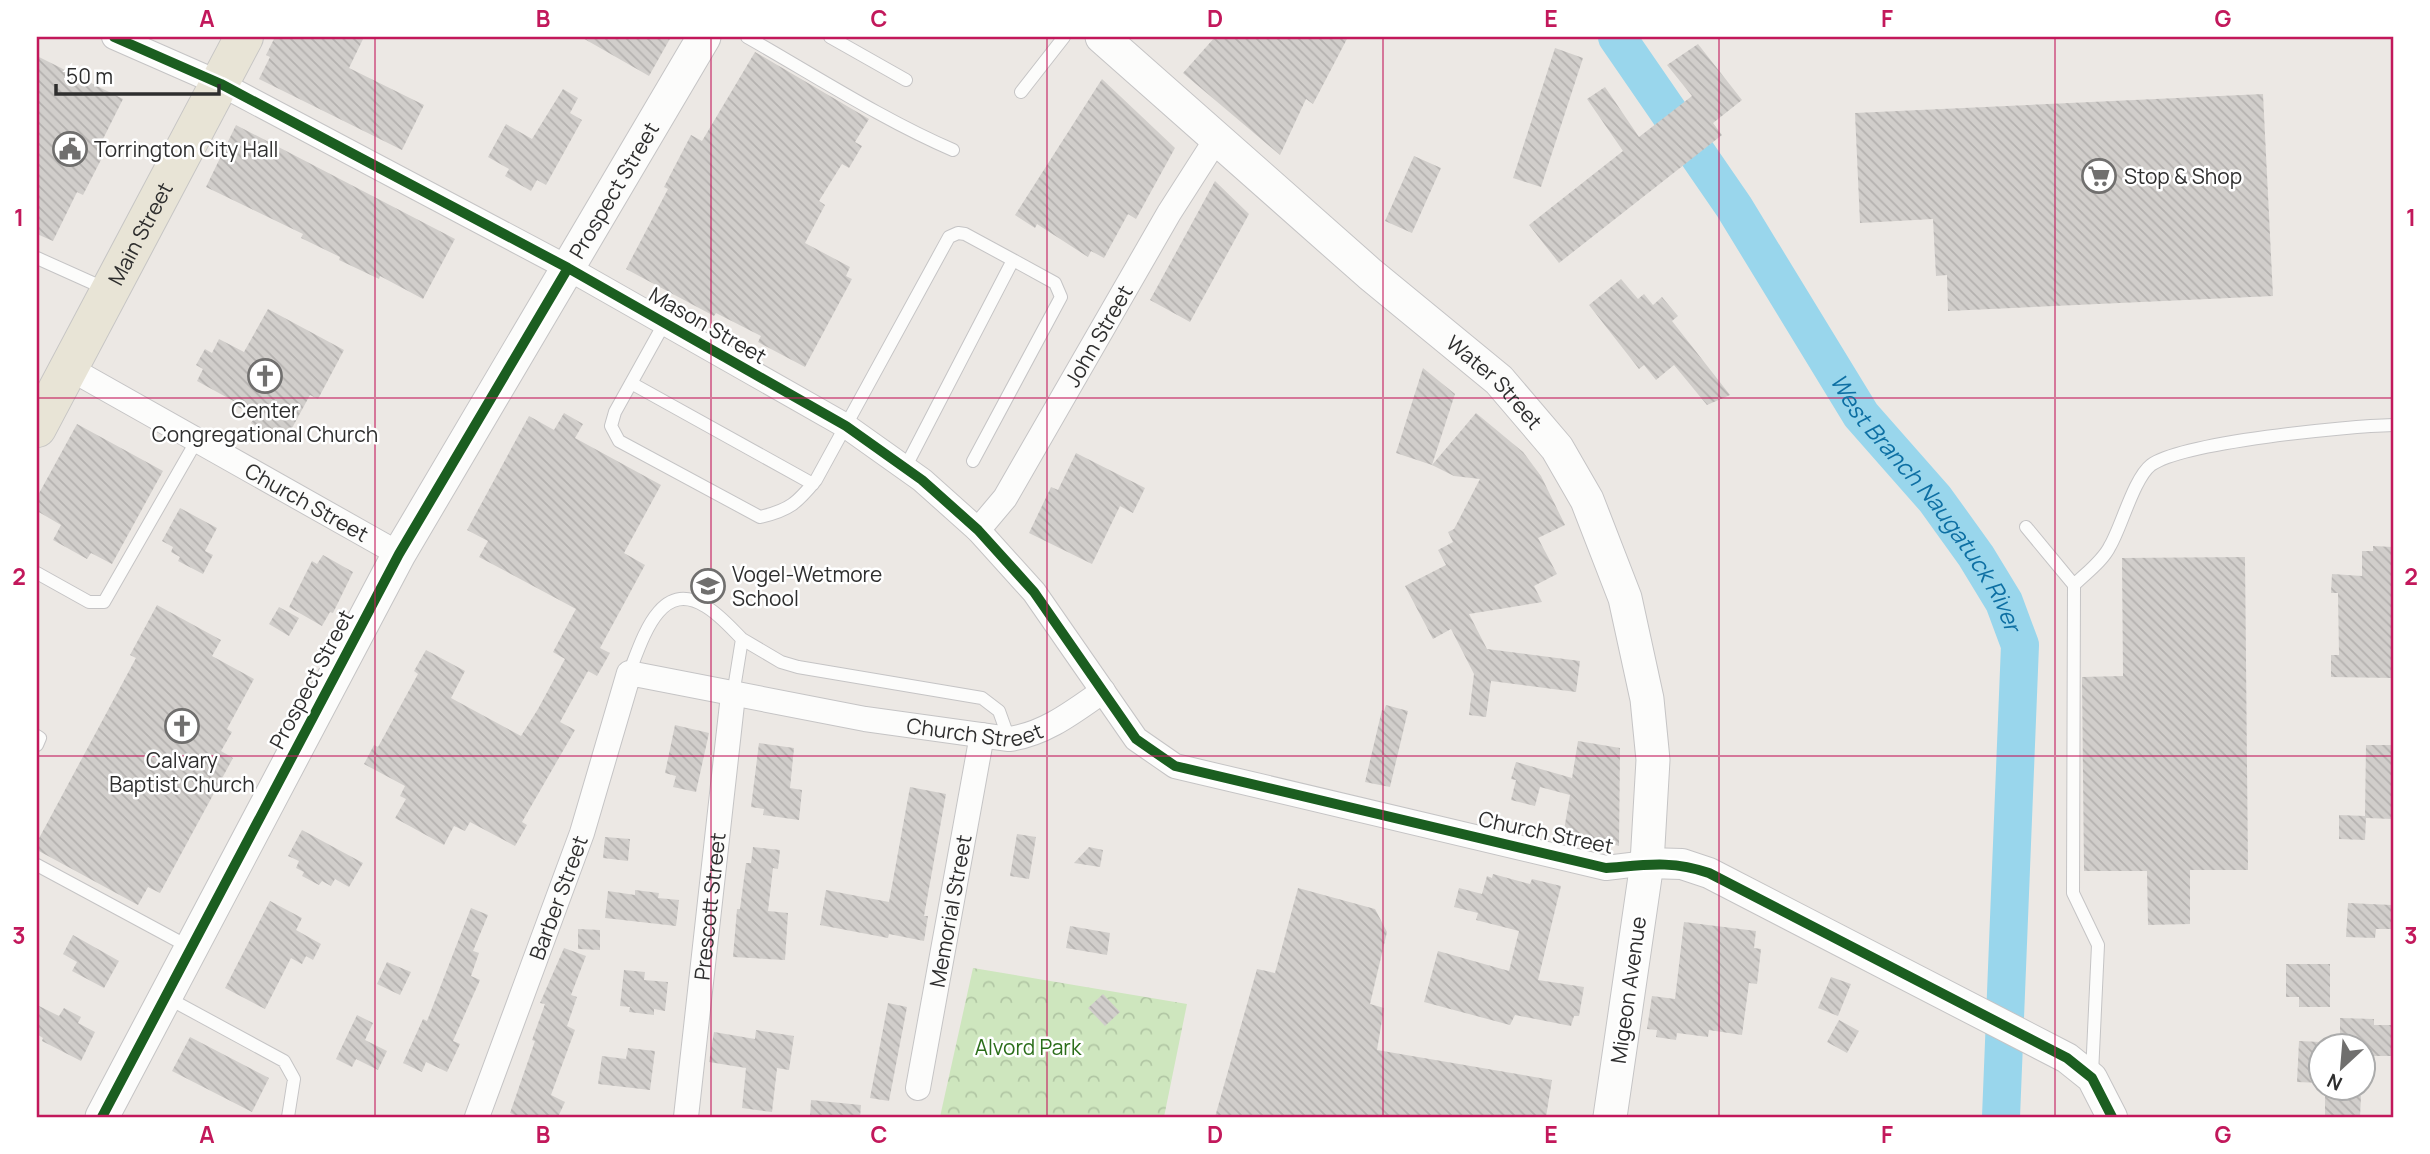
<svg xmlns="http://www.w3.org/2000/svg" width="2430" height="1154" font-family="Manrope,sans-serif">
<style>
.park{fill:url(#park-crowns)}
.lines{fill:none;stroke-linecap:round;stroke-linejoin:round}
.river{stroke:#99d6ec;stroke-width:38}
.building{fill:url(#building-back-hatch)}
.service-casing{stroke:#c5c4c5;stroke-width:14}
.minor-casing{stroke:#c5c4c5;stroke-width:26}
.tertiary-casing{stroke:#c5c4c5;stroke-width:32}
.secondary-casing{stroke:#c5c4c5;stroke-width:35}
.primary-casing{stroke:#c6c5c4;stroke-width:40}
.service{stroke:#fcfcfb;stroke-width:12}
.minor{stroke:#fcfcfb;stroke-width:24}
.tertiary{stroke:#fcfcfb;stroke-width:30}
.secondary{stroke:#fcfcfb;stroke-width:33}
.primary{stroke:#e8e4d6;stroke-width:38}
.cycleway-casing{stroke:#fff;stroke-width:15}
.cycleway{stroke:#1b5e20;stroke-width:10}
.grid{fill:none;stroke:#c2185b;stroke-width:2;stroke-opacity:0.55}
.labels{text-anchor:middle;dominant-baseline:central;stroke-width:5;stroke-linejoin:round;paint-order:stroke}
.poi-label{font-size:21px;fill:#2e2e2e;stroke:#fff;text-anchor:start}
.street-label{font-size:21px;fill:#2e2e2e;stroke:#fff}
.park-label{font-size:21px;fill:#2c6e1b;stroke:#fff}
.water-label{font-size:23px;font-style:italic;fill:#0d6fa3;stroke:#fff}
.neatline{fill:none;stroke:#c2185b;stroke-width:2.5}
.grid-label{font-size:23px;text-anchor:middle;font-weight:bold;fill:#c2185b}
</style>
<defs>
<pattern id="park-crowns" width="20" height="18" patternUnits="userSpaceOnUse" patternTransform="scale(1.75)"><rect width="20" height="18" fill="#cee6be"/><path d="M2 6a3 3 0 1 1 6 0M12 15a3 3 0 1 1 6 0" fill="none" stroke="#b1c6a4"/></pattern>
<pattern id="building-back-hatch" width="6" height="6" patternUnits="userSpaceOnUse" patternTransform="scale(1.75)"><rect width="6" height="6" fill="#d1cecb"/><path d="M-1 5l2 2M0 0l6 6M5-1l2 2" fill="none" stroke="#b4b1af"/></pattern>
</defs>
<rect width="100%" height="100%" fill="#ece8e4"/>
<path class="park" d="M973,968L1187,1004L1164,1117H940Z"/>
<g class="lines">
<path class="river" id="s1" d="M1617,37L1734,207L1861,415L1935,499L1976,556L2004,602L2020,645L2001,1117"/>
</g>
<path class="building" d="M275,37H364L349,68L424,105L402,150L259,79L270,57L266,55Z
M581,37H671L649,76Z
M1215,37H1348L1313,104L1306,99L1280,155L1183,73Z
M1698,44L1742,100L1713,123L1722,135L1559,263L1529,225L1623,151L1587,99L1605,87L1639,137L1692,96L1667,65Z
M1555,48L1583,58L1541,187L1513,178Z
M755,52L869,119L855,142L862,146L849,168L842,164L819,201L825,205L805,243L850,267L846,276L852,279L805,367L758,342L761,336L716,313L714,316L626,269L668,189L664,187L691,135L702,141Z
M37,56L123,99L99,147L106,150L83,195L77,192L53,241L37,234Z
M1102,79L1175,148L1136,219L1128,214L1104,258L1091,251L1088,257L1037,224L1035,228L1015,215Z
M563,89L578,98L570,113L582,120L546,185L537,180L531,191L505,176L509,169L488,157L506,124L532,139Z
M2263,94L2273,296L1948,311L1947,275L1936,276L1933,219L1860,223L1855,113Z
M236,125L455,239L423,299L380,276L379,279L339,260L340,257L301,238L303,234L206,187Z
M1414,156L1441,168L1412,233L1385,221Z
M1215,181L1249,214L1190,322L1150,300Z
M1621,279L1638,299L1644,294L1653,305L1662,297L1678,316L1672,321L1730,395L1707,405L1674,365L1656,380L1644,365L1639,369L1589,305Z
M268,309L344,350L318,399L310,395L285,441L251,423L255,416L236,406L237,403L197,381L203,369L196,365L205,349L212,353L219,339L244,352Z
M1423,368L1455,394L1432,465L1396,453Z
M564,413L583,424L575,438L661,485L624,553L645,565L600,648L610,653L597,676L588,671L560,722L575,730L522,822L527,825L515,846L470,822L465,831L454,826L444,845L395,818L406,799L400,796L405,786L364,764L374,745L378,747L418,674L414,671L426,650L465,671L451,698L521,736L538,709L565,659L553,652L576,609L479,557L488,541L467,530L529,416L554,430Z
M1476,413L1523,452L1541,476L1565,525L1538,538L1557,574L1534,586L1542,602L1469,614L1487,649L1580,661L1576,692L1491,681L1486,717L1469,715L1474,674L1451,629L1433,639L1405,586L1446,565L1438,550L1453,542L1448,532L1454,529L1480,479L1454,476L1432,465Z
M77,424L163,471L112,564L91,553L87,559L53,540L61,525L37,511V497Z
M1076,453L1145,488L1133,513L1120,506L1092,564L1029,533L1051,487L1058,490Z
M180,508L217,528L205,551L213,555L203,574L178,561L180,557L171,552L173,547L162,541Z
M2373,546L2393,547V678L2331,677V655H2339L2338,593H2331L2332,574L2362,576V551H2373Z
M323,555L353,572L333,613L330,612L322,626L289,607L312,561L317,564Z
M2245,557L2248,870H2190V924L2148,925L2147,871H2084L2082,677L2123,676L2122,558Z
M157,605L221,640L212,656L254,679L227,729L232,732L221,751L233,758L160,893L148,887L138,905L37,850V842L136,658L130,655Z
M279,607L299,618L289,636L269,624Z
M1386,705L1408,711L1390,787L1365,782L1382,710L1384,711Z
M675,725L709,733L696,792L673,787L676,776L665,773Z
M1578,741L1620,748L1619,846L1564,830L1570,795L1540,787L1535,806L1511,800L1516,780L1511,779L1516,762L1572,778Z
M759,743L794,748L790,788L802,790L799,820L763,815L764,809L751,807Z
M2366,745H2393V819L2366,818L2365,840L2339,839V815L2365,816Z
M910,787L946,794L924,916H928L924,941L889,934L888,938L820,925L826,890L889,902Z
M302,830L363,863L349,887L335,879L331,886L322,881L319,885L302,876L304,872L296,868L299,861L288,856Z
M1017,834L1036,837L1029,879L1010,876Z
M605,837L630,839L628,861L603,858Z
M753,847L780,850L778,869L773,868L768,911L788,913L785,960L733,957L737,909H740L746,863H751Z
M1089,847L1103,850L1100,867L1074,863Z
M1493,874L1530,884L1532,879L1561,886L1538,980L1584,987L1579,1016H1574L1571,1026L1515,1015L1510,1025L1424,1002L1438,951L1509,971L1519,931L1476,920L1478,913L1454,907L1459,888L1482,894L1487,876L1492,878Z
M1298,888L1375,909L1387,932L1370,1004L1384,1008L1377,1050L1552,1080L1546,1117H1215L1257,969L1275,973Z
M635,890L659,893L658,898L679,900L676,926L605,918L608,891L635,895Z
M270,901L302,918L296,930L321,944L313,960L306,956L302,964L291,958L265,1009L225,988Z
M2348,903L2392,905L2391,929H2376L2375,938L2346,937Z
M471,908L488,915L473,951L479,953L471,976L480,980L453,1041L460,1044L447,1072L426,1062L422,1072L403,1063L423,1019L427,1021Z
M1684,922L1756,931L1754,948L1761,949L1757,984L1749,983L1742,1035L1709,1030L1708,1037L1677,1033L1676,1040L1656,1037L1657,1030L1647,1029L1652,996L1675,999Z
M1070,926L1110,933L1107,955L1066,948Z
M578,929L600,930V950L578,949Z
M73,935L119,961L104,988L72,971L77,962L63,954Z
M564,948L586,956L571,995L577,997L567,1026L575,1030L551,1095L565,1102L558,1117H520L510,1113L535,1041L532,1040L545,1004L540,1003Z
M387,962L411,972L400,995L377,984Z
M2286,964H2330V1007H2299V997H2286Z
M624,970L645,972L644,980L668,982L665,1011L654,1009V1015L629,1012L630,1007L620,1006Z
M1831,977L1851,984L1838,1016L1818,1008Z
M1103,994L1120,1012L1105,1026L1088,1008Z
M888,1003L907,1007L889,1101L870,1098Z
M37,1005L59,1016L64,1008L81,1017L78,1023L95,1032L81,1061L42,1041L43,1038L37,1034Z
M357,1015L373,1023L365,1040L387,1051L378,1070L356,1059L352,1067L336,1059Z
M2340,1018L2374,1019V1025H2391V1056H2363V1046H2340Z
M1839,1020L1859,1031L1847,1053L1827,1042Z
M756,1030L794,1036L789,1070L777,1068L772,1112L742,1108L746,1068L709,1062L714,1032L755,1039Z
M190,1037L269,1078L252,1112L172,1071Z
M2299,1041L2321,1042V1083L2297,1082Z
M628,1048L655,1051L650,1090L598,1084L602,1056L626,1059Z
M2325,1088H2355V1096H2361L2360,1117H2325Z
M811,1100L861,1105L860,1117H810Z"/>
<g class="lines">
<g class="service-casing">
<path id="service" d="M747,37C814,75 883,120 953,150
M830,37L906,80
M1021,92L1064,37
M37,258L106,289
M665,322L615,412L611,426L619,441L760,517C790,510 797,503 816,480L949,237L958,233L965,234L1013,260L905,468
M631,383L813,484
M973,461L1061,297L1055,283L1013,260
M2026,527L2074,585L2073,893L2098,945L2092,1074
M37,573L89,602H104L197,440
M2074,585C2085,574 2103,561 2110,546C2121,528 2134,478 2151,465C2183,442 2348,426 2393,425
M742,639L781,662L798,667L982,698L999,711L1009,739
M629,673C642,641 659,578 705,606C719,614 731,628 742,639L733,695
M37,736L40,738L37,745
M37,865L191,948
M166,997L284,1061L294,1079L288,1117"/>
</g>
<g class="minor-casing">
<g id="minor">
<path d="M114,37L221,84L568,268L846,426L922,480L978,530L1034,592L1136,739L1175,766L1606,868L1647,863"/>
<path id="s2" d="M69,368L399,554"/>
<path id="s3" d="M978,530L1005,498L1169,213L1217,138"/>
<path id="s4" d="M918,1088L982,735"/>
<path id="s5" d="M477,1117L582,833L629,673L865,719L1009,739C1045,734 1073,712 1103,691"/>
<path id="s6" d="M686,1117L733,695"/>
</g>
</g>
<g class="tertiary-casing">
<path id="tertiary" d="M1647,863L1682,864L1709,873L2067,1058L2092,1078L2112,1117"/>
</g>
<g class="secondary-casing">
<g id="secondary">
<path id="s7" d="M1102,37L1370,274L1499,380L1557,448L1587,500L1625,598L1647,699L1653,760L1647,863L1610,1117"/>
<path id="s8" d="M102,1117L399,554L704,37"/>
</g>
</g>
<g class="primary-casing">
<g id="primary">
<path id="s9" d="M37,428L244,37"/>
</g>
</g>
<use href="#service" class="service"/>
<use href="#minor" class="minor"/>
<use href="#tertiary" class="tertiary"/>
<use href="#secondary" class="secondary"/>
<use href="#primary" class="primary"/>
<g class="cycleway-casing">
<path id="cycleway" d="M114,37L221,84L568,268L846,426L922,480L978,530L1034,592L1136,739L1175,766L1606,868C1645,865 1671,860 1709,873L2067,1058L2092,1078L2112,1117
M102,1117L399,554L568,268"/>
</g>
<use href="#cycleway" class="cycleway"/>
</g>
<path class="grid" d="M375,37V1117M711,37V1117M1047,37V1117M1383,37V1117M1719,37V1117M2055,37V1117M37,398H2393M37,756H2393"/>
<defs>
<g id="civic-ring" transform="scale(1.75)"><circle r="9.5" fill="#fff" stroke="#706f6e" stroke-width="1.5"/><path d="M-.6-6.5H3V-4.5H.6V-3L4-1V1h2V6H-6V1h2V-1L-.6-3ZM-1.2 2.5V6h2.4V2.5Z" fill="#706f6e"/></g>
<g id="supermarket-ring" transform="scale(1.75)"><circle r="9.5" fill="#fff" stroke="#706f6e" stroke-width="1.5"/><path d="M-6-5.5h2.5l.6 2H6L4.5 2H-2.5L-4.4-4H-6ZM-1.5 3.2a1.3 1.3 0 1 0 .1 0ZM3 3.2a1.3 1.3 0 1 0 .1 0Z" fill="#706f6e"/></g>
<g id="church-ring" transform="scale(1.75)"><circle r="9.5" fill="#fff" stroke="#706f6e" stroke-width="1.5"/><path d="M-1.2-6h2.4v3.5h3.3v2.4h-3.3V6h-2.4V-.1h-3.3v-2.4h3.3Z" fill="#706f6e"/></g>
<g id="school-ring" transform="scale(1.75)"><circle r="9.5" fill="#fff" stroke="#706f6e" stroke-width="1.5"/><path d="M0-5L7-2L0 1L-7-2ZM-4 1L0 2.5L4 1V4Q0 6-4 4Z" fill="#706f6e"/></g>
</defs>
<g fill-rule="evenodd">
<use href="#civic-ring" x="70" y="149"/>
<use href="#supermarket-ring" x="2099" y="176"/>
<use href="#church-ring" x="265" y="376"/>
<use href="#school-ring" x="708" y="586"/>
<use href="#church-ring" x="182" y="726"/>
</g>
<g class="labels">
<g class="poi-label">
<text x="94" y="149">Torrington City Hall</text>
<text x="2124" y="176">Stop &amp; Shop</text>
<text x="265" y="410" text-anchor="middle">Center<tspan x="265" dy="24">Congregational Church</tspan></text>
<text x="732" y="574">Vogel-Wetmore<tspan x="732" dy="24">School</tspan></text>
<text x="182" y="760" text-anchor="middle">Calvary<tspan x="182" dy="24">Baptist Church</tspan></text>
</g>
<g class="street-label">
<text stroke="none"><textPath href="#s8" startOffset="1059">Prospect Street</textPath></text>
<text stroke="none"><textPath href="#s9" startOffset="220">Main Street</textPath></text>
<text transform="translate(708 325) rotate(30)">Mason Street</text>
<text stroke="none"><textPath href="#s3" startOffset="229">John Street</textPath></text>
<text stroke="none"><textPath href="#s7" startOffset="523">Water Street</textPath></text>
<text stroke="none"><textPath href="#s2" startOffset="273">Church Street</textPath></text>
<text transform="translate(311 679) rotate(-62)">Prospect Street</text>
<text stroke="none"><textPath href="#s5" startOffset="821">Church Street</textPath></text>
<text transform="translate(1546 832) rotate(12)">Church Street</text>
<text stroke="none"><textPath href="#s5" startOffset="234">Barber Street</textPath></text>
<text stroke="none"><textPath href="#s6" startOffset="212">Prescott Street</textPath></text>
<text stroke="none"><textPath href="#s4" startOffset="180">Memorial Street</textPath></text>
<text transform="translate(1628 990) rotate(-82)">Migeon Avenue</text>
</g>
<g class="park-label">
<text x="1028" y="1047">Alvord Park</text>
</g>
<g class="water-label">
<text stroke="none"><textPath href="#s1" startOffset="560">West Branch Naugatuck River</textPath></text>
</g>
</g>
<rect width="2430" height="1154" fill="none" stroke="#ffffff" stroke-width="77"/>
<g transform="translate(2342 1067) rotate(206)"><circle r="33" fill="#ffffff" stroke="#ababab" stroke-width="2"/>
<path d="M0-5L12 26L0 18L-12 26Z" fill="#706f6e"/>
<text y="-10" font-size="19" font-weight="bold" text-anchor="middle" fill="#2e2e2e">N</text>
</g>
<path d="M56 84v10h163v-10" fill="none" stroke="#2e2e2e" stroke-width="3.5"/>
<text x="66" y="84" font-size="21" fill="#2e2e2e" stroke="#ffffff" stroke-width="5" paint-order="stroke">50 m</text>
<rect x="38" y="38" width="2354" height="1078" class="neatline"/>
<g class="grid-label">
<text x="207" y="27">A</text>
<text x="543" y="27">B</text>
<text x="879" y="27">C</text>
<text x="1215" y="27">D</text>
<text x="1551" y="27">E</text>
<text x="1887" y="27">F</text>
<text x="2223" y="27">G</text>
<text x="19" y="226">1</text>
<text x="2411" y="226">1</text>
<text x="19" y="585">2</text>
<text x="2411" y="585">2</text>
<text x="19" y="944">3</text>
<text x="2411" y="944">3</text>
<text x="207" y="1143">A</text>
<text x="543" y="1143">B</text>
<text x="879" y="1143">C</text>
<text x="1215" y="1143">D</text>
<text x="1551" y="1143">E</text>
<text x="1887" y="1143">F</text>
<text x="2223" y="1143">G</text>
</g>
</svg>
